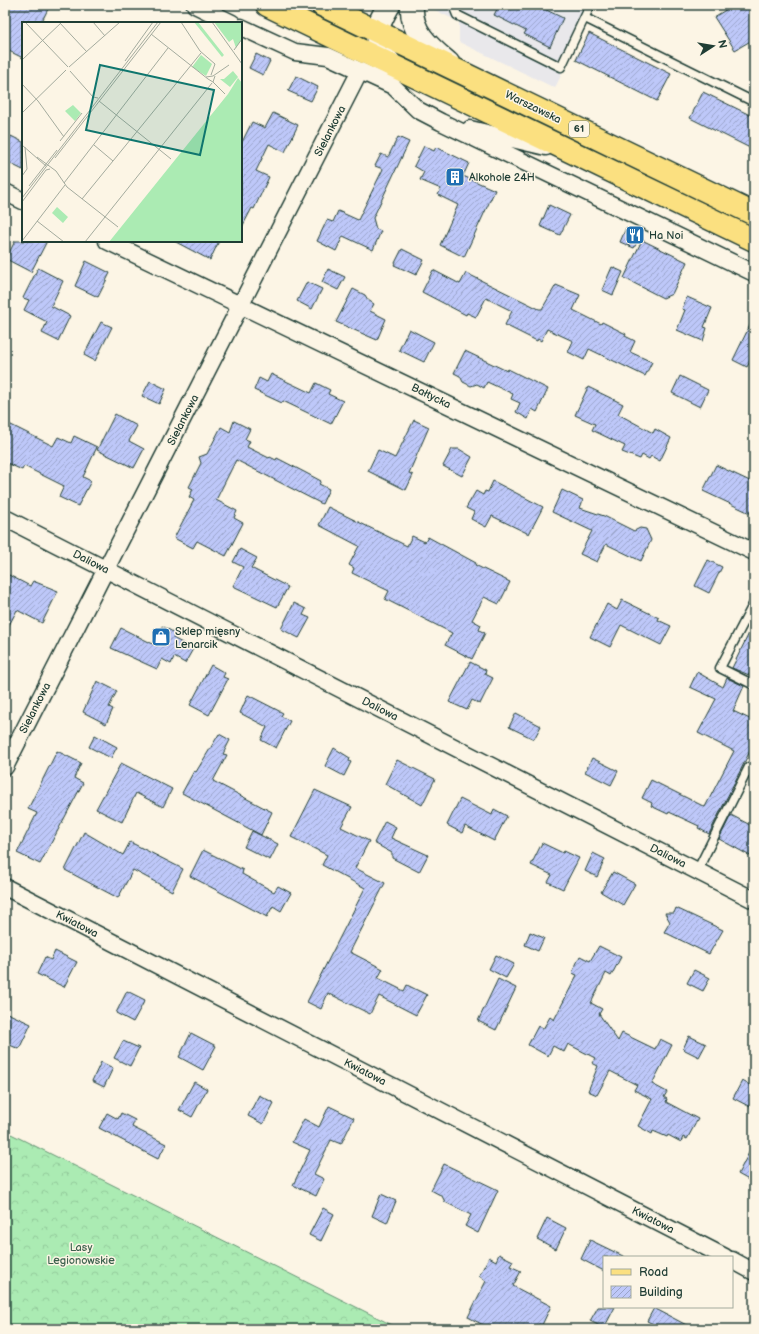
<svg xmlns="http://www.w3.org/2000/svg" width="759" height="1334" font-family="'Balsamiq Sans',sans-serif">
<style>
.built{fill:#e9e8eb}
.forest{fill:url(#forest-crowns);stroke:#659474}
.building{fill:url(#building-hatch);stroke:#1f3d34}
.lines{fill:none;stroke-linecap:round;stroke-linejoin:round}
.lane-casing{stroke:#1f3d34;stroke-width:11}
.street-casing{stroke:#1f3d34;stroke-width:19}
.secondary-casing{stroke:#1f3d34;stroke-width:25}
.primary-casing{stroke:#1f3d34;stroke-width:25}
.lane{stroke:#fcf5e5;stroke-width:8}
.street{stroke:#fcf5e5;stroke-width:16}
.secondary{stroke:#fcf5e5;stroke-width:22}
.primary{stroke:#fbe080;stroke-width:22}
.labels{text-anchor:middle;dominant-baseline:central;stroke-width:3;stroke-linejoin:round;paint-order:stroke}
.shield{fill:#fcf5e5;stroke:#617469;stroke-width:1}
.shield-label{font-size:10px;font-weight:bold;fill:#1f3d34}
.street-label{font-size:11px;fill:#1f3d34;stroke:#fcf5e5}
.poi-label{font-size:11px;fill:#1f3d34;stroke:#fcf5e5;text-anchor:start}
.park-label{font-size:11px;fill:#3b604d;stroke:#fcf5e5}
.inset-road{fill:none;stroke:#a4ab9e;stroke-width:1}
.view{fill:#0f766e;fill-opacity:0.15;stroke:#0f766e;stroke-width:2}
.inset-edge{fill:none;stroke:#1f3d34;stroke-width:2}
</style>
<defs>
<pattern id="forest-crowns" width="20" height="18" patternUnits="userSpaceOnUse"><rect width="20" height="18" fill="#abebb3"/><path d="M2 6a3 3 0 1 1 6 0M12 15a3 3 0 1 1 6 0" fill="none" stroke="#93ca9b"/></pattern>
<pattern id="building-hatch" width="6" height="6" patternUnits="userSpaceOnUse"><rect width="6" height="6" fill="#bec8f9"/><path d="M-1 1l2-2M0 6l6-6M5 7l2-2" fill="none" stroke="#9aa4ca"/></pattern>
</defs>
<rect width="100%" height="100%" fill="#fcf5e5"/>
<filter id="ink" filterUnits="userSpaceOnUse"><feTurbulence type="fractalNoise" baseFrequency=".025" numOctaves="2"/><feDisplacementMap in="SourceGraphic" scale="8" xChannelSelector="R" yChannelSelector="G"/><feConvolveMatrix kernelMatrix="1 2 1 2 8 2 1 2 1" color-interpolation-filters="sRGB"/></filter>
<g filter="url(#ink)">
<path class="built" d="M430,5H594L555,88L459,42V22L429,7Z"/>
<path class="forest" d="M5,1131L400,1329H5Z"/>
<path class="building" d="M11,5H50L41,23H23V58L5,49V17Z
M499,5H536L563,18L550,47L524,34L526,31L494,15Z
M734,5H754V39L735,50L714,17Z
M589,33L671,74L657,101L576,60Z
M256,54L270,61L263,75L249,68Z
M296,76L318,87L311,101L288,91Z
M703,92L754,117V150L690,118Z
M273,113L298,125L285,152L269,144L256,171L269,177L254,209L252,208L241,229V144L252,122L265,128Z
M11,136L23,142V170L5,161V149Z
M398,137L409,142L373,218L376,229L381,231L373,250L343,236L336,251L317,241L327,220L333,222L338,211L358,220L383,169L375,166L381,154L388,157Z
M424,146L434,151L436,147L469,163L463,176L495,190L464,257L440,245L458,205L438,195L441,189L420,180L424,172L414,166Z
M549,205L570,215L560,235L540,226Z
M626,228L641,234L634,248L620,242Z
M642,240L687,262L672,294L663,298L624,278Z
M15,241H47L31,272L6,259Z
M174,241H219L210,260Z
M402,249L424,260L416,275L394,265Z
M86,261L110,273L98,297L75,286Z
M612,267L623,272L613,295L602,290Z
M38,268L63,281L51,306L70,316L58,341L42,333L47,322L24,310L29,300L23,298Z
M328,269L345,277L338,290L322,282Z
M433,270L460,284L466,273L539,309H542L556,285L580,295L573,310L601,324L602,322L626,334L625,336L635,341L630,352L652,362L645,376L589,349L584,360L568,352L573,341L547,329L541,341L538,339L537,341L505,325L512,311L486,298L476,317L467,313L466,315L422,292Z
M307,282L322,289L312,309L297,301Z
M353,289L365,295L368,300L374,304L370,311L386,319L377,340L336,322Z
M687,297L712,308L704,327L707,328L703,341L677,330L685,310L682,309Z
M754,317V354L747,367L733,360Z
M101,322L112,327L95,361L84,355Z
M409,329L434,342L424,362L399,350Z
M465,351L507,371L508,369L548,389L537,412L532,409L528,419L516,412L520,403L511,399L513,394L487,382L484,388L477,384L471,386L463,382L460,376L454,373Z
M271,374L311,393L316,383L330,390L328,394L343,401L331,424L283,401L282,403L254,390L259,378L267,382Z
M680,376L708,390L700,407L672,393Z
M150,381L166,389L159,404L142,396Z
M588,387L623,404L618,414L653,433L655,429L671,438L660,461L651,456L649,459L642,455L640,459L622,452L625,446L592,430L595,424L575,415Z
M115,414L137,426L129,441L144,449L134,468L97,450Z
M414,420L429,427L409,473L413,475L406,490L368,471L378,450L395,458Z
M234,421L250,429L245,439L250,441L247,447L269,458L270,457L276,460L277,458L306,473L321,481L319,484L329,489L322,504L236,460L216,500L237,511L234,518L243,523L226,556L197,541L193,548L174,538L194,500L189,497L193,489L189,487L201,463L199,457L207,454L221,427L230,432Z
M5,422L53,446L58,437L71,443L74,436L97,447L83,477L91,481L78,506L59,497L64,486L24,466L22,470L5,462Z
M452,449H459L472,457L462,476L443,466Z
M716,465L754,483V515L703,491Z
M493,481L543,507L529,534L492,516L486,527L471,519L474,512L466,508L476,491L483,495L485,491L488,492Z
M562,490L583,500L580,508L604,516L634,531L640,528L646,529L651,540L641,561L606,544L597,562L580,554L592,531L552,512Z
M328,507L407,546L412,536L425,542L428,537L476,563L475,565L510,582L499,604L484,597L472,620L481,625L479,630L485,633L472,659L445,645L452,633L385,599L389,591L352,573L354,568L349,565L359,546L319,525Z
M240,549L257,558L251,568L288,587L277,607L233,586L243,567L233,562Z
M708,560L722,567L709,593L695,586Z
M5,573L30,586L33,581L58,591L42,623L17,610L5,633Z
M622,600L659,618L658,620L671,626L661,645L621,625L610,647L590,637L607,604L617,610Z
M294,603L306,609L303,615L310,618L299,638L281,629Z
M754,623V677L732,668Z
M162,626L175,633L173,638L193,649L185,663L174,657L171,664L162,659L157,669L111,648L121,628L153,644Z
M470,662L486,670L485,674L493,678L480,704L472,700L467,710L449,702Z
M211,665L225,673L223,677L228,679L209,715L190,705Z
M697,672L723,687L727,678L744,686L733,711L754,721V743L709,834L698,828L699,826L669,812L668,814L651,806L652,803L642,798L651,780L705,807L734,751L698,733L716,699L690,687Z
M97,681L117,691L109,707L113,709L106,724L83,712Z
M248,695L283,713L281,716L290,721L276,748L261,740L267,727L240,713Z
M516,713L541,726L534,739L509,727Z
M219,734L230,740L223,754L227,755L213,781L272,812L261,835L182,793L194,771L196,772Z
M95,735L117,747L111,758L89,747Z
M334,748L350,758L349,761L351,762L344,776L325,766Z
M57,751L81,763L74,778L83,783L40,864L17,853L37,813L28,809Z
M592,758L618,771L611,785L585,772Z
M397,760L435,779L422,805L385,784Z
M121,763L172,789L163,807L136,793L122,822L96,809Z
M315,790L352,807L341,827L369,841L355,868L385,883L350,952L383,969L378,978L404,991L407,985L427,995L416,1015L379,996L370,1014L328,993L321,1009L307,1002L365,888L322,865L327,855L291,837Z
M460,799L492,815L494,809L507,816L494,841L465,826L462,833L447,825Z
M731,815L754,827V858L719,839Z
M385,821L396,827L391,838L428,855L419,872L392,858V853L374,843Z
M252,831L278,844L270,860L244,847Z
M84,832L123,855L130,842L183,869L172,891L133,870L118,898L65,870Z
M542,843L563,853L564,851L579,858L563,889L548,882L552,875L531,865Z
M203,850L243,870L242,874L274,892L278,886L291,893L281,911L273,906L267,917L190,876Z
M593,853L605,859L597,877L585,871Z
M613,872L635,884L623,905L601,892Z
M676,908L723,930L709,954L664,932L670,922L665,913H674Z
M530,932L544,938L538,951L525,945Z
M599,946L621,957L611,976L606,973L591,1003L602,1009L599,1014L618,1041L622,1033L655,1049L660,1039L672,1045L652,1084L667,1092L664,1097L667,1099L666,1102L698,1119L687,1139L683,1137L681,1142L668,1135L667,1137L653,1131L652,1134L638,1126L652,1099L634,1090L637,1085L610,1071L597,1095L588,1091L598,1066L592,1063L595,1058L568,1044L564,1052L553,1046L548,1056L528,1045L538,1026L543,1029L550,1017L554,1020L577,975L572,973L580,956L590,961Z
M55,951L77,962L64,987L37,974L45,957L51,960Z
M496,955L514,964L506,978L489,969Z
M694,970L710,978L703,991L687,983Z
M498,979L516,988L496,1030L478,1021Z
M127,991L145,1000L133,1022L116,1013Z
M5,1012L31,1024L19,1049L5,1043Z
M191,1033L216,1046L203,1070L179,1057Z
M689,1036L706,1044L699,1057L683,1049Z
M123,1041L139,1048L130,1066L114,1058Z
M101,1062L113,1068L104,1087L92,1081Z
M742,1081L754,1087V1109L733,1098Z
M194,1082L207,1089L192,1117L179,1110Z
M259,1095L274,1103L263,1124L248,1116Z
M329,1106L354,1118L341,1144L331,1140L314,1174L324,1179L316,1196L293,1185L310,1150L292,1142L304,1119L319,1127Z
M107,1113L118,1119L121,1113L135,1120L132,1127L166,1144L158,1159L99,1128Z
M754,1143V1183L738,1174Z
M444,1164L498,1190L478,1233L465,1226L471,1215L445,1202L442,1196L431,1190Z
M381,1194L396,1201L387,1223L372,1216Z
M323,1208L334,1214L321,1241L309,1235Z
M547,1218L566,1228L556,1249L537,1239Z
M590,1240L625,1257H604V1271L581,1259Z
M499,1254L513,1261L510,1266L521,1271L513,1286L551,1306L542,1325L539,1324L536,1329H491L468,1317L486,1281L479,1276L489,1257L496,1261Z
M598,1307H615L604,1328L590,1321Z
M654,1308L694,1329H653L655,1325L647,1321Z"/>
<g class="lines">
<g class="lane-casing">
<path id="lane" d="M453,5L457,15L561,67L590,6L588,5
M585,18L754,102
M754,685L720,668L754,603
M697,871L749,767L754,770"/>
</g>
<g class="street-casing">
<path id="street" d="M195,5L232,23
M241,27L295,52L328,56L393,86L418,110L441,122L754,273
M470,129L546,147
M5,192L23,201
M107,241L754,552
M5,518L754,900
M5,767L360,71
M5,887L725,1257
M732,1260L754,1272"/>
</g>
<g class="secondary-casing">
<path id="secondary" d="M389,5C375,29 371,40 390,63
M412,5C410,32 429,47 448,63"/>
</g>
<g class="primary-casing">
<path id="primary" d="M267,5L754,240
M322,5L754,214"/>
</g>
<use href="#lane" class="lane"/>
<use href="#street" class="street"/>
<use href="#secondary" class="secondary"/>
<use href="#primary" class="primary"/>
</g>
</g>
<defs>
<g id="building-square" transform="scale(1)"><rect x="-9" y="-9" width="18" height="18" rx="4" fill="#1f6fb2" stroke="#fcf5e5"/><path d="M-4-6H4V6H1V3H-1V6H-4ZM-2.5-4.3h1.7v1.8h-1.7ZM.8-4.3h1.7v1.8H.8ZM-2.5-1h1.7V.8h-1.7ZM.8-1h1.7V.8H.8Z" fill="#fff"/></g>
<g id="restaurant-square" transform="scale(1)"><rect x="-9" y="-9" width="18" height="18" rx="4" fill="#1f6fb2" stroke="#fcf5e5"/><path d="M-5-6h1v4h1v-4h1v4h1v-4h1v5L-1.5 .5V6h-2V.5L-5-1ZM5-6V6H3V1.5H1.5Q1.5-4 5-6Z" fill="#fff"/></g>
<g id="shop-square" transform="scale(1)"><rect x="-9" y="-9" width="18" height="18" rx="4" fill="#1f6fb2" stroke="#fcf5e5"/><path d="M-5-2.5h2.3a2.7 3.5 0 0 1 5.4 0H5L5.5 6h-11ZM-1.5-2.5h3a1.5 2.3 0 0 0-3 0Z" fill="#fff"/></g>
</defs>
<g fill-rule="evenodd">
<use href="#building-square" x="455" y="177"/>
<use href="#restaurant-square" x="635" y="235"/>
<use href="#shop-square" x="161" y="637"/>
</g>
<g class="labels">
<rect class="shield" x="569" y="121" width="20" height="16" rx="3"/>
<g class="shield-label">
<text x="579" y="129">61</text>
</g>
<g class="street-label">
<text transform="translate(533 107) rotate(26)">Warszawska</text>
<text transform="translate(330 131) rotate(-63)">Sielankowa</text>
<text transform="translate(431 396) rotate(26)">Bałtycka</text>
<text transform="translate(183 420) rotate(-63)">Sielankowa</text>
<text transform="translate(91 562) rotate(27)">Daliowa</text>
<text transform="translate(35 708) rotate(-63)">Sielankowa</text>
<text transform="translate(380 709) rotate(27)">Daliowa</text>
<text transform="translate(668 856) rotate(27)">Daliowa</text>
<text transform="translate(77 924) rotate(27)">Kwiatowa</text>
<text transform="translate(365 1072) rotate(27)">Kwiatowa</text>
<text transform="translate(653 1220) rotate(27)">Kwiatowa</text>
</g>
<g class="poi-label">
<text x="469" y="177">Alkohole 24H</text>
<text x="649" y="235">Ha Noi</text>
<text x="175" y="631">Sklep mięsny<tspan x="175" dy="13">Lenarcik</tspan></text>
</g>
<g class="park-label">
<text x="81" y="1247">Lasy<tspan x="81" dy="13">Legionowskie</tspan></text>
</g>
</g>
<g transform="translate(22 22)">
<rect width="220" height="220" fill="#fcf5e5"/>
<path d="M192,0H220V17L214,26L211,17L207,20ZM211,49L216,55L208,65L198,57H202ZM51,83L59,91L53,99L43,89ZM35,185L46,195L41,201L30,191Z" fill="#abebb3"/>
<path d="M216,56L220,61V220H87L206,72Z" fill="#abebb3"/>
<path d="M179,33L190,42L184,54L170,45Z" fill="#abebb3"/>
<path d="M172,0H176L202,33L200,35Z" fill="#abebb3"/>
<path class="inset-road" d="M3,0L46,45M37,0L65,30M71,0L83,14M159,0L178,29L193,42L189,53M190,0L220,42M129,12L186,57M212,28L220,17M0,38L40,0M103,39L131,0M47,45L98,0M48,49L71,75L76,76M184,55L191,54L207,43M186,57L191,60L193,54M191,60L203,72M0,62L16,79L42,115M77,79L149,137M0,91L44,48M38,119L60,91M0,123L24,144M72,123L91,139M15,135L34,149L45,165L96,205M33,136L139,0M0,154L5,147L3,125M42,161L146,26M7,164L35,128M0,176L136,0M60,177L179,31M0,180L24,148L28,147M15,199L42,220M0,219L43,163M63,220L190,61"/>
<path class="view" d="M78,43L192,68L178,133L64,108Z"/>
<rect width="220" height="220" class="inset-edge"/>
</g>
<rect width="759" height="1334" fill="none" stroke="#fcf5e5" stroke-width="20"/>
<rect x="10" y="10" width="739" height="1314" fill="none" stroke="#1f3d34" stroke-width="1.5" filter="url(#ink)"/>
<rect x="603" y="1256" width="130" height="52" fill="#fcf5e5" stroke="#a4ab9e"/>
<rect x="611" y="1269" width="20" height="6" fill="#fbe080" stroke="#a4ab9e"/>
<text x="639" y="1276" font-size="12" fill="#1f3d34">Road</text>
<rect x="611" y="1286" width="20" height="12" fill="url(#building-hatch)" stroke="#a4ab9e"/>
<text x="639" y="1296" font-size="12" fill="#1f3d34">Building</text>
<g transform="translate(713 46) rotate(78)" stroke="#fcf5e5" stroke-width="3" paint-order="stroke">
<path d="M0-3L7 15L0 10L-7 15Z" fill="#1f3d34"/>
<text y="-6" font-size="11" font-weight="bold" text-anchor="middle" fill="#1f3d34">N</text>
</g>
</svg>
